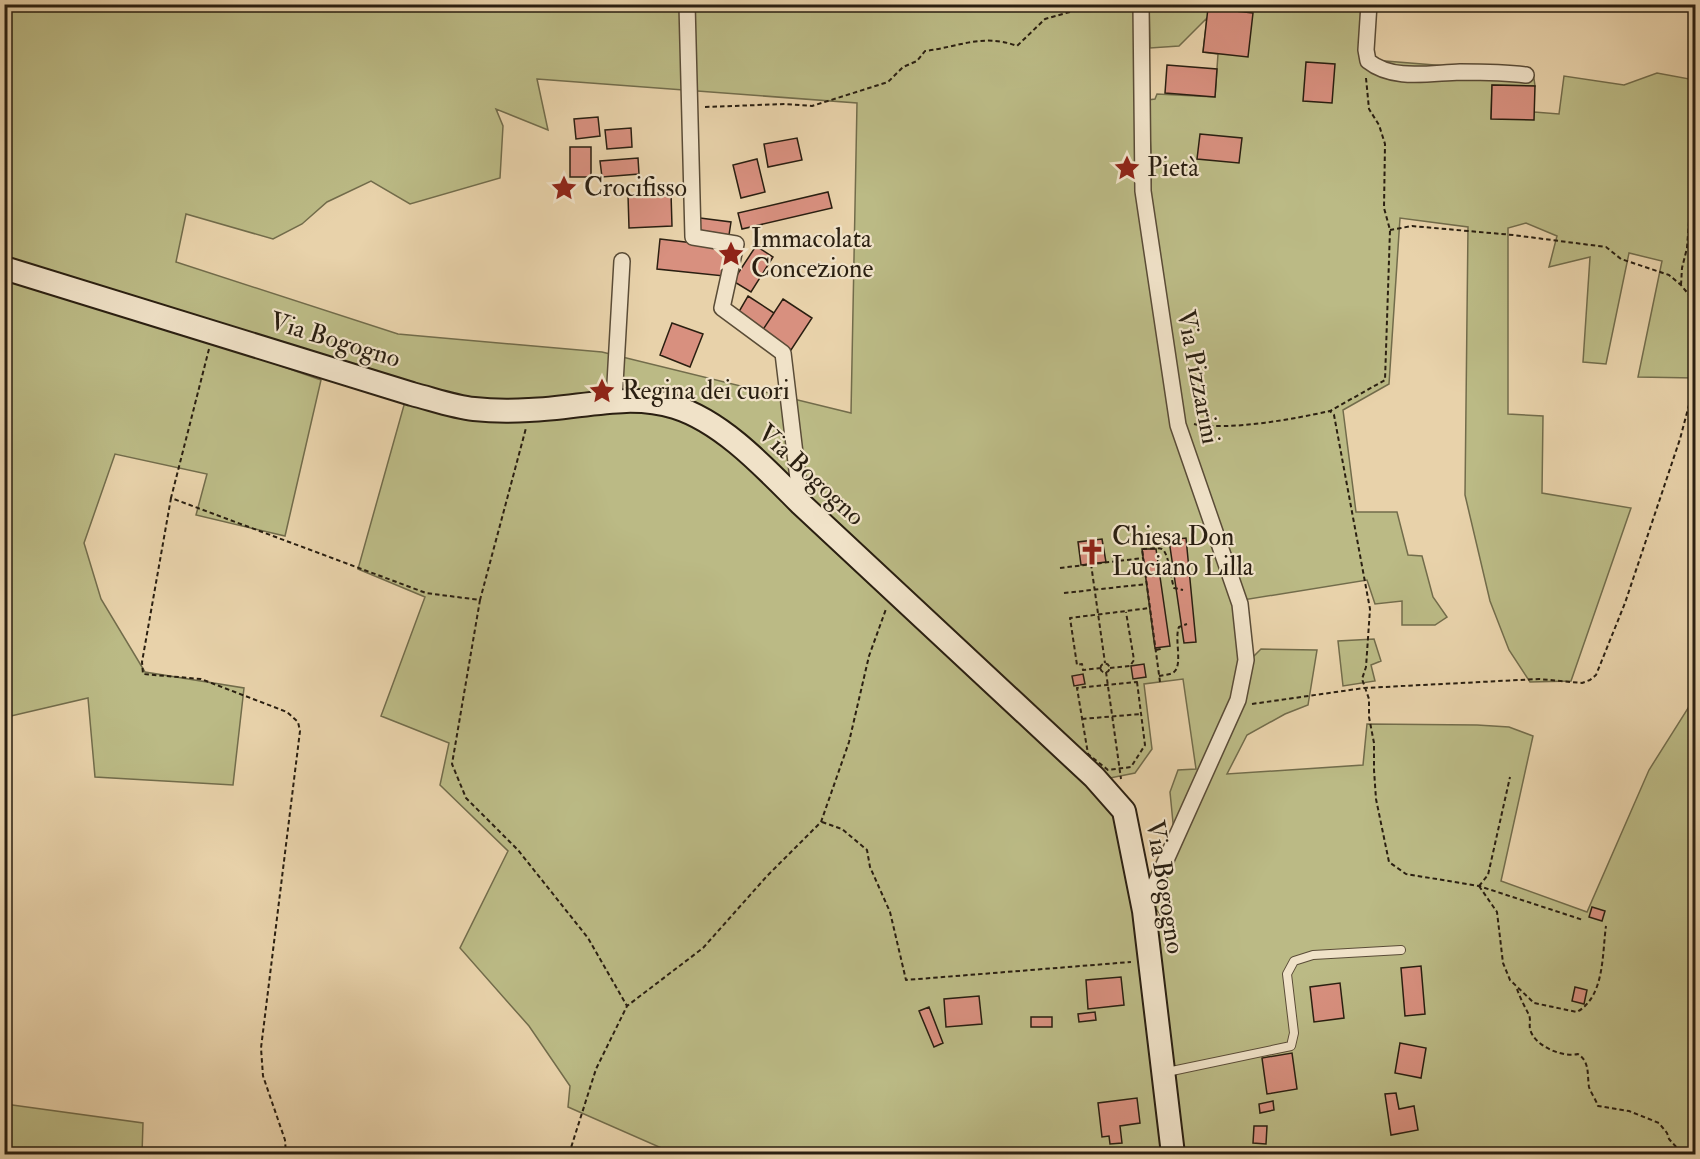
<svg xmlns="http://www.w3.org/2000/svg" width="1700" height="1159" font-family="'IM FELL Double Pica',serif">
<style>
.green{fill:#bbba85;stroke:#726c4b;stroke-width:1.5;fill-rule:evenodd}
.building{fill:#d8907f;stroke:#2a1f11;stroke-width:1.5}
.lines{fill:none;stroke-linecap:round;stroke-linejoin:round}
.service-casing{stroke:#5a4c37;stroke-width:10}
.minor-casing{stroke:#5a4c37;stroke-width:18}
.secondary-casing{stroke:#2a1f11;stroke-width:26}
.path{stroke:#2a1f11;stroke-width:2;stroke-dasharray:4.5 3;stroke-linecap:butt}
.service{stroke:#f0e2c8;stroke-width:8}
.minor{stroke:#f0e2c8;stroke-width:15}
.secondary{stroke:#f0e2c8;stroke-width:22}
.labels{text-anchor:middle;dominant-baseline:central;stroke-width:4.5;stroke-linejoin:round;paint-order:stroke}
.poi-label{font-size:26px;fill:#2a1f11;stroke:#f0e2c8;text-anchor:start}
.street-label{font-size:26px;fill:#2a1f11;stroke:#f0e2c8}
</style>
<rect width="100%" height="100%" fill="#e8d2aa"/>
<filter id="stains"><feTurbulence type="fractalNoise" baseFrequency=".00333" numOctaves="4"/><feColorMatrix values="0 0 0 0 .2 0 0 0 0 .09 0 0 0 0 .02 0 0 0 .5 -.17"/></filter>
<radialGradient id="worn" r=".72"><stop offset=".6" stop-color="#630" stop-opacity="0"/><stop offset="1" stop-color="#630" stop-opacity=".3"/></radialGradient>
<path class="green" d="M1149,4L1371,5L1373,60L1472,68L1533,71L1535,86L1492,85L1491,118L1534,112L1559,114L1564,76L1624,85L1657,73L1695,80V378L1638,377L1662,261L1629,253L1606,364L1583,362L1590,257L1549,267L1557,236L1526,223L1508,228V414L1543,416L1542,493L1631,508L1571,681L1530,682L1509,650L1490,601L1465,495L1468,227L1400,218L1389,384L1343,410L1356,512H1397L1408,555L1422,556L1433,597L1447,617L1435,625H1402V601L1375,604L1367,580L1243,600L1184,437L1150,192L1152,172L1148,100L1155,99L1157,94L1215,97L1218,54L1203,52L1207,18L1179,46L1150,48Z
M4,5H1138L1139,89L1175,426L1236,608L1241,661L1234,696L1174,833L1170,792L1178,770L1196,769L1183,679L1144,684L1152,749L1135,773L1105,779L775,469L641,394L487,400L423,388L87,298L321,380L285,536L196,515L207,474L115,454L84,543L101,599L145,672L244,688L233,785L95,777L88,698L11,716L5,715ZM537,79L857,103L851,413L602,352L398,334L176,262L186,214L273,239L302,224L327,202L371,181L410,204L500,178L503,126L496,109L548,130Z
M1695,386V432L1689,429Z
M406,398L589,409L659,411L712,433L1081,778L1111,810L1127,842L1166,1154H675L568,1107L570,1086L529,1026L460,948L508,851L440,785L449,743L381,716L425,597L358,569Z
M1374,639L1381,661L1371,665L1375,681L1343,686L1338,641Z
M1261,649L1317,650L1308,705L1285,714L1247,735L1227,774L1363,765L1367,724L1477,725L1509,727L1533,736L1501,881L1587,912L1649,770L1695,697V1154H1182L1156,930L1160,914L1155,908L1249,661Z
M5,1104L143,1123L142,1154H5Z"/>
<path class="building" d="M1208,8L1253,13L1248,57L1203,52Z
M1306,62L1335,64L1332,103L1303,101Z
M1167,65L1217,69L1215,97L1165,93Z
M1492,85L1535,86L1534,120L1491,119Z
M598,117L600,136L576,139L574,119Z
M631,128L632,147L607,149L605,130Z
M1200,134L1242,138L1239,163L1197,159Z
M797,138L802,160L768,167L764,144Z
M570,147H591V177H570Z
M638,158L639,174L602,177L600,161Z
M757,159L765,192L741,198L733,165Z
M828,192L832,208L742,229L738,213Z
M671,193L672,226L629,228L628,195Z
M700,218L731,222L729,235L698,230Z
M660,239L727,247L724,276L657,269Z
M756,246L773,257L751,292L733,281Z
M748,296L774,313L762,331L737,315Z
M783,299L812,318L791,350L762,331Z
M672,323L703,334L690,367L660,355Z
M1186,538L1196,642L1184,643L1169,540Z
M1102,539L1106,562L1081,565L1078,542Z
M1142,549H1156L1170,646L1155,648Z
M1144,664L1146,677L1133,679L1131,666Z
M1083,674L1085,684L1074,686L1072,676Z
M1592,907L1605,911L1602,921L1589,917Z
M1421,966L1425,1014L1405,1016L1401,968Z
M1121,977L1124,1005L1088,1009L1086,980Z
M1340,983L1344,1018L1314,1022L1310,987Z
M1575,987L1587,990L1584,1004L1572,1001Z
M979,996L982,1024L946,1027L944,999Z
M929,1007L943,1043L934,1047L919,1011Z
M1095,1012L1096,1020L1079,1022L1078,1014Z
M1031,1017H1052V1027H1031Z
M1400,1043L1426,1048L1421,1078L1395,1073Z
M1292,1053L1297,1089L1267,1094L1262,1058Z
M1396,1093L1399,1109L1414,1106L1418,1130L1391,1135L1385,1094Z
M1137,1098L1140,1123L1120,1126L1122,1143L1110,1144L1109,1136L1102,1137L1098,1103Z
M1273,1101L1274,1110L1260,1113L1259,1104Z
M1254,1126H1267L1266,1144L1253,1143Z"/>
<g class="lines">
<g class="service-casing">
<path id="service" d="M1167,1072L1291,1046L1294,1033L1287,974L1294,961L1313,955L1401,950"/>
</g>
<g class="minor-casing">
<path id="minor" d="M687,4L693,237L736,244L722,308L783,353L801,504
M1141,4L1143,191L1178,425L1240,604L1246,660L1238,700L1144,909
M1369,4L1366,50L1368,61C1393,81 1429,73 1460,72C1482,72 1504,72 1526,75
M614,401L622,261"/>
</g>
<g class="secondary-casing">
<path id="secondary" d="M4,268L412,394C432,399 454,407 474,409C492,411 512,411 529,410C578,409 626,392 675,407C723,422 766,469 801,504L1094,777L1124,811L1144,911L1173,1154"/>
</g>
<path class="path" d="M1366,78L1369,109L1379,125L1385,144L1384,208L1390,230L1385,380L1330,411L1334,415L1370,609L1366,667L1362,679L1369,699V717L1374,743V770L1376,799L1389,862L1406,874L1479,886L1583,920
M705,107L785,104L812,106L888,82L903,67L917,61L925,51C959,47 983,33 1017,46L1045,19L1098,4
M1681,285L1682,268L1687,248L1691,195L1696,187
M209,349L171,498L426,593L480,600L526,428
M1194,424C1229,431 1294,419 1330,411
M171,498L142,662L143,674L201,679L287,712L298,722L300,731L261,1048L263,1076L285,1140L286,1154
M1091,564L1105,663
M1060,568L1143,558
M1064,593L1147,584
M480,600L452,764L466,798L518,850L588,938L627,1006
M1156,650L1160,649V647
M1100.5 668a4.5 4.5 0 1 1 9 0a4.5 4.5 0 1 1-9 0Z
M1101,668L1083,670L1082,664L1077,665L1070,618L1150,608
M1110,668L1130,666L1134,660L1126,612
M1106,672L1121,779
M1159,676C1163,675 1171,675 1174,672C1183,665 1174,638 1179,627L1187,624
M1137,682L1145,745L1131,767L1108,770L1088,754L1077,688Z
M1160,682L1142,549C1148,549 1157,547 1162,549C1169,553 1171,580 1174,588L1183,590
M1252,704L1364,688L1539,679L1582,683L1590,680L1596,675L1625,603L1680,439L1689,405L1693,368L1691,339L1694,301L1681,285L1669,275L1621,259L1606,247L1513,235L1412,226L1390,230
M1082,719L1141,714
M822,822L842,829L867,850L870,867L890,912L906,980L1131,962
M1479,886L1497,912L1503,963L1510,980L1534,1003L1577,1012C1605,996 1602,954 1606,926
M1479,886L1488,875L1510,777
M1517,989C1520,998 1525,1007 1529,1015C1531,1020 1529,1024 1530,1029C1534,1046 1563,1058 1578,1054C1590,1062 1587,1074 1589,1087C1591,1093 1596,1100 1598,1106L1629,1111L1659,1123L1667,1133L1669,1139L1678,1149L1680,1154
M569,1154L596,1069L627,1006L703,948L767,876L821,822L849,742L869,656L886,609"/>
<use href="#service" class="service"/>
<use href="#minor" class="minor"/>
<use href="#secondary" class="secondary"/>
</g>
<defs>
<g id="sight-bare" transform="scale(2.07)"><path d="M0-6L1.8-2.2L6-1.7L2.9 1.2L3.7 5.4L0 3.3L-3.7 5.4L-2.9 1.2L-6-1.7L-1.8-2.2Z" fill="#8f2418" stroke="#f0e2c8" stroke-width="2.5" paint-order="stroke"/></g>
<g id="church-bare" transform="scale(2.07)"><path d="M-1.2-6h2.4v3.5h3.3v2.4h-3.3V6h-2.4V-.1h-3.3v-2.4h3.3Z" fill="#8f2418" stroke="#f0e2c8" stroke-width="2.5" paint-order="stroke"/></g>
</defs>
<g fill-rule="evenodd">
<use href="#sight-bare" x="1127" y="168"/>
<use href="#sight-bare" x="564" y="188"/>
<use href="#sight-bare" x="731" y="254"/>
<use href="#sight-bare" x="602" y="391"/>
<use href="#church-bare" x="1092" y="552"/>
</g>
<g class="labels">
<g class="poi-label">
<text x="1147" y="168">Pietà</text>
<text x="584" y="188">Crocifisso</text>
<text x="751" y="239">Immacolata<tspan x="751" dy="30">Concezione</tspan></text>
<text x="622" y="391">Regina dei cuori</text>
<text x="1112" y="537">Chiesa Don<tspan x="1112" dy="30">Luciano Lilla</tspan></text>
</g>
<g class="street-label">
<text transform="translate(335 340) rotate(17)">Via Bogogno</text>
<text transform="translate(1198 377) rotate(79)">Via Pizzarini</text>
<text transform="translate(811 475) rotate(43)">Via Bogogno</text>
<text transform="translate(1165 887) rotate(81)">Via Bogogno</text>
</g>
</g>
<rect width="1700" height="1159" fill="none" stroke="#e8d2aa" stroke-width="24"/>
<rect x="6" y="6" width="1688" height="1147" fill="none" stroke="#2a1f11" stroke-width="3"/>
<rect x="12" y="12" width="1676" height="1135" fill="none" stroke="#2a1f11" stroke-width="1.5"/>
<rect width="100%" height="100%" filter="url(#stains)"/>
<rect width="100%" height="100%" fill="url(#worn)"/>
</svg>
